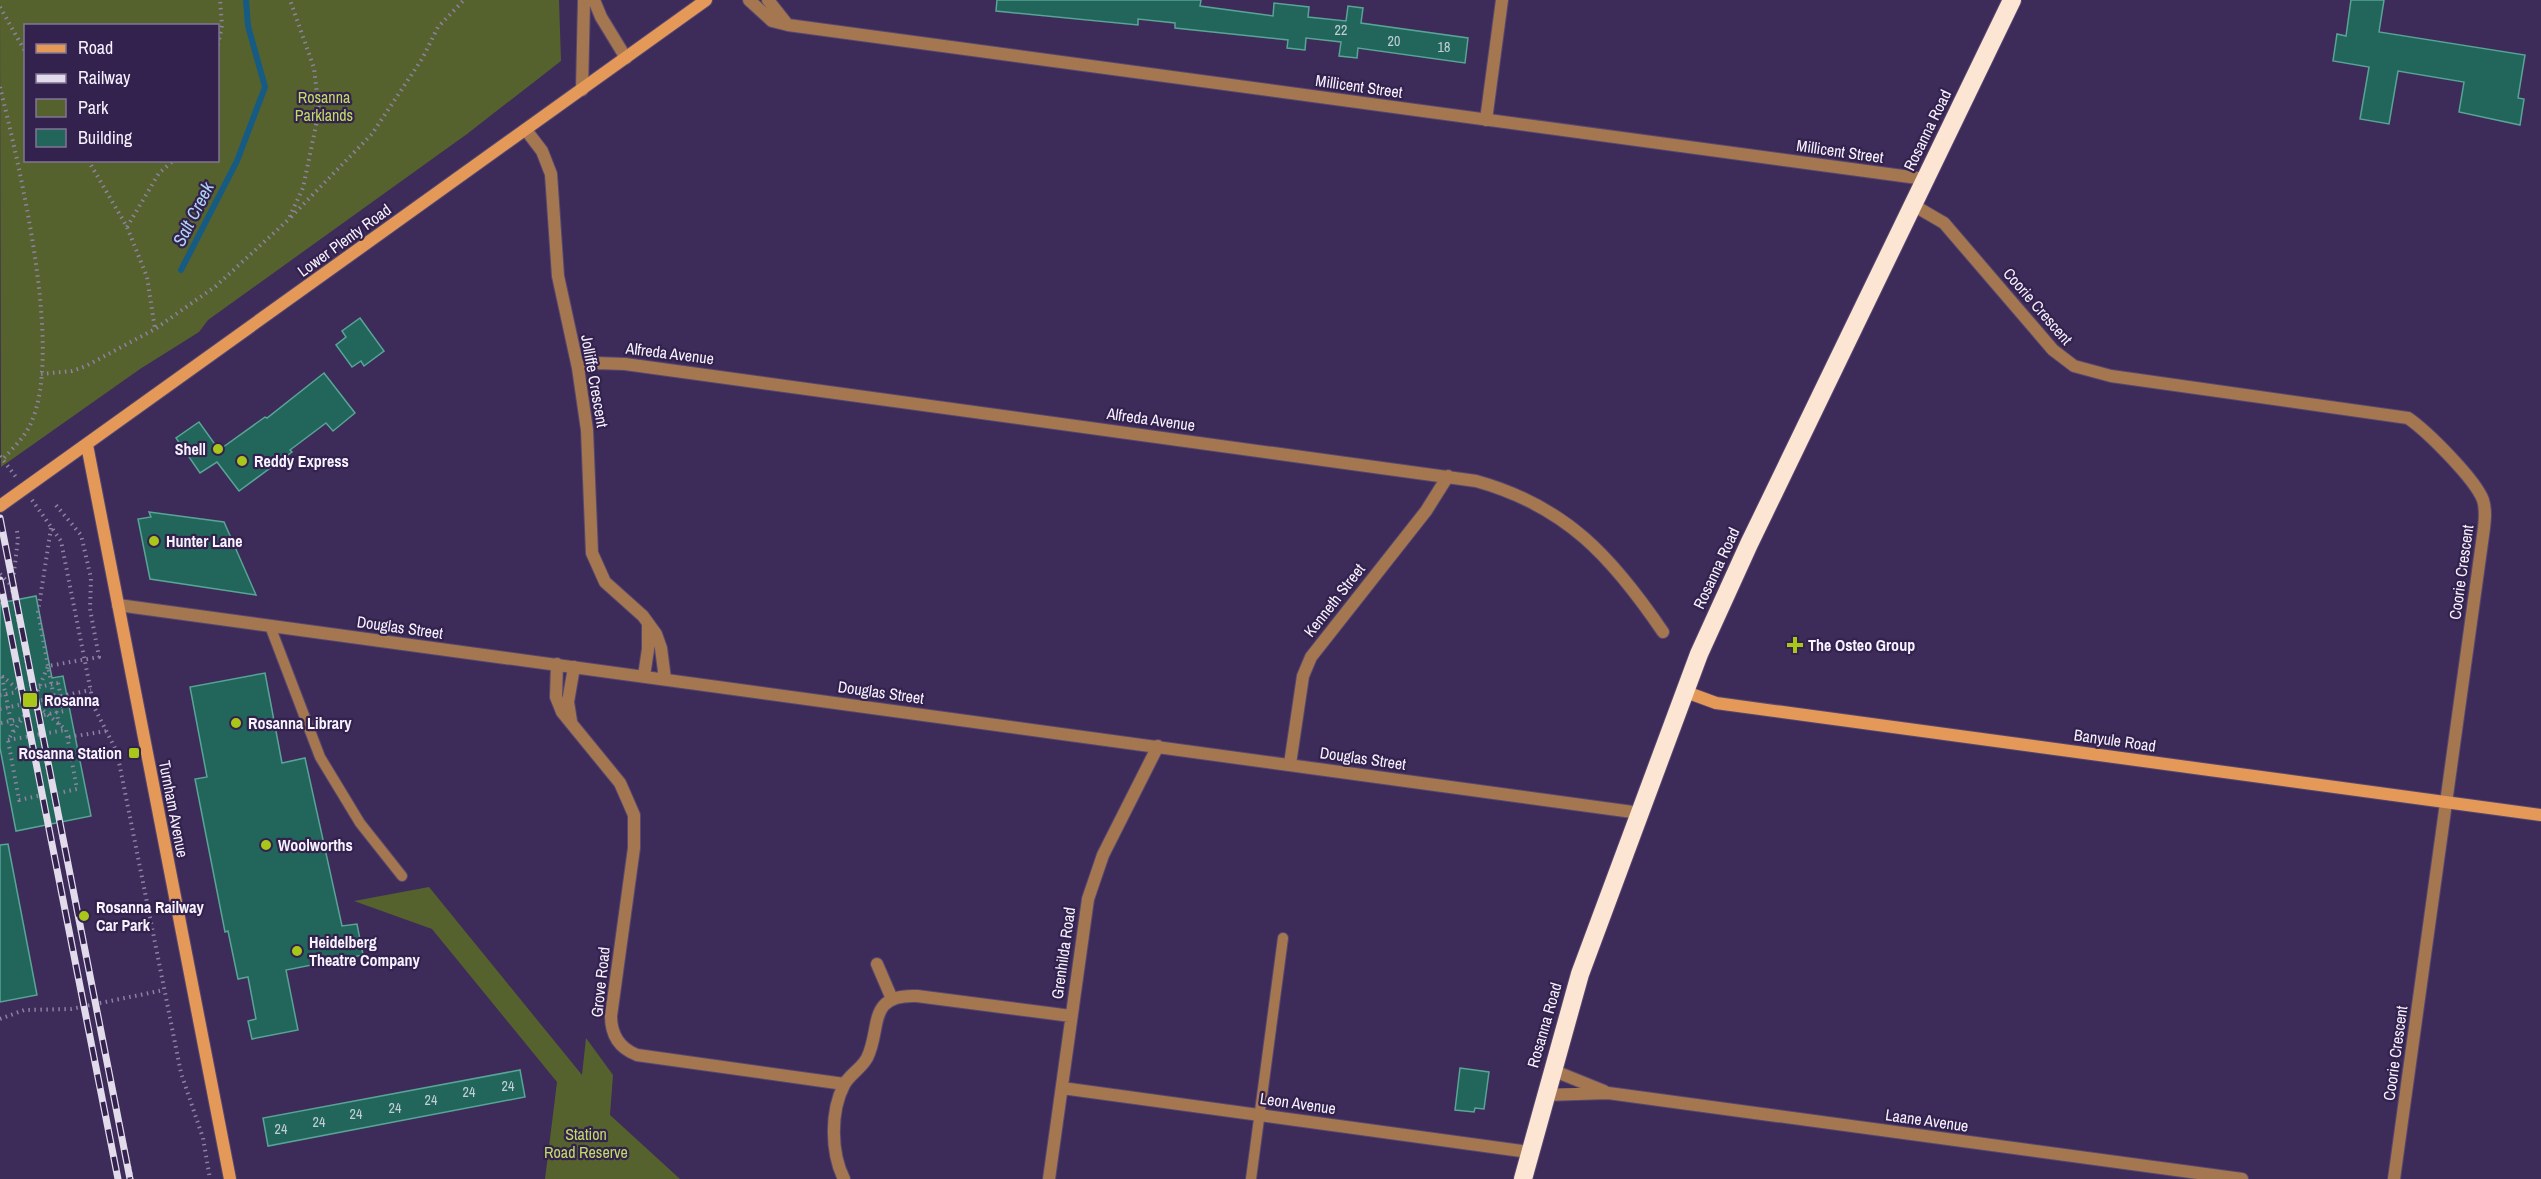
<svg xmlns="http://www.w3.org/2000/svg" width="2541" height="1179" font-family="'Archivo Narrow',sans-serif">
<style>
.green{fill:#56622e;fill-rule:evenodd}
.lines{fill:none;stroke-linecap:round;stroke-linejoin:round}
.stream{stroke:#155b83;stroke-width:6}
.building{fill:#22665b;stroke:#58a496;stroke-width:1.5}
.lane-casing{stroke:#574870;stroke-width:12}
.street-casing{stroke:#574870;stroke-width:14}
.secondary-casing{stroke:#574870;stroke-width:14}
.highway-casing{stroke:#574870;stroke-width:20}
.path{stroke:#8d82a1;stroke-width:4;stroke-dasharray:1.5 4.5;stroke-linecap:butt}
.lane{stroke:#a57750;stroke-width:10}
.street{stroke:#a57750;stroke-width:12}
.secondary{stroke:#e49959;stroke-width:12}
.highway{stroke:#fde5d3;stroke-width:18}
.rail-casing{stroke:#e1dbeb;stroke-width:7}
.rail{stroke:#33214e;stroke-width:4.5;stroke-dasharray:14;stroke-linecap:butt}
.poi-dot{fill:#a9c719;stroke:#33214e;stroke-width:2}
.labels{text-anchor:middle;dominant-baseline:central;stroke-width:4.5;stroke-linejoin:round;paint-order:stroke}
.number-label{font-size:14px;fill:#c1cfd5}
.street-label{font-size:16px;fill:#f6f2fe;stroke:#33214e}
.park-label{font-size:16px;fill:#c1db65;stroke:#33214e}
.poi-label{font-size:16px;font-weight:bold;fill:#f6f2fe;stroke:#33214e;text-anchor:start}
.water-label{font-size:18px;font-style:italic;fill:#add5f2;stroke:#33214e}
</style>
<rect width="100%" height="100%" fill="#3d2c59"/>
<path class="green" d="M0,0H559L561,61L467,134L208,320L199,332L140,369L1,467ZM26,26H218V160H26Z
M429,887L582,1075L586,1038L613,1075L610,1115L680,1179H545L557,1082L432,929L354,901Z"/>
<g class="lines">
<path class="stream" d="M181,270L237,161L265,87L248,26L246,0"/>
</g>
<path class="building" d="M997,0H1201L1200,6L1273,16L1274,3L1309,7L1308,17L1346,21L1348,6L1363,8L1361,23L1468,38L1465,63L1358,48L1357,58L1339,56L1341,42L1306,38L1305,50L1287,48L1288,40L1175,28V23L1138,19V25L996,11Z
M2351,0H2384L2379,32L2525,55L2518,98L2524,99L2520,125L2459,112L2464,82L2398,71L2389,124L2360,119L2369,67L2333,61L2337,34L2346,36Z
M360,318L384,351L364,366L361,361L352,367L336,345L346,337L342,331Z
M324,373L355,413L333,431L326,423L290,450L292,452L239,491L217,462L200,473L176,438L199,422L219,450L265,417L267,418Z
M149,512L224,522L256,595L150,579L138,519L151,517Z
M36,596L52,678L63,676L91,816L16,831L0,748V603Z
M265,673L282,763L305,758L342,926L357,924L363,955L286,970L298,1030L252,1039L248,1021L256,1019L248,977L238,979L228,931L225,932L195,779L207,777L190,687Z
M8,844L37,995L0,1002V845Z
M1460,1068L1489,1072L1484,1109L1475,1108L1474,1112L1455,1110Z
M520,1070L525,1097L268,1146L263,1118Z"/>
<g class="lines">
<g class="lane-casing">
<path id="lane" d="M270,626L320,757L360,823L402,876
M1251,1179L1283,938"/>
</g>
<g class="street-casing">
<path id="street" d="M594,0L601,17L626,58
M749,0L772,21L788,25L1925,179
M768,0L787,24
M582,90L584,0
M1486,120L1502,0
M526,130L542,151L551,174L558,276L578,368L587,430L592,553L605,582L643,616L656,634L661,648L665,679
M1913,205L1944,223L2053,350L2074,366L2111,376L2408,418C2428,432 2475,479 2483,500C2486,510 2485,519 2484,528L2394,1179
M578,368L596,363L625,364L1476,481C1566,506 1612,557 1663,632
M118,605L1640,813
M557,664L556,697L562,712L620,783L634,815V848L611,1016C611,1034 619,1048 637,1055L844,1084
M644,676L648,649V624
M571,721L568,702L574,667
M1290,764L1303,676L1311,657L1426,511L1448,476
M877,964L892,999
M1552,1070L1604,1091
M1062,1088L1529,1152
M1545,1095L1608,1093L2242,1179
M844,1179C831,1153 830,1112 844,1085C849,1075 861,1069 867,1058C882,1028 866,994 917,996L1071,1016
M1049,1179L1088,899L1103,855L1158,746"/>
</g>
<g class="secondary-casing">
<path id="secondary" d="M87,445L230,1179
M0,506L706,0
M1686,692L1716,703L2541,815"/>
</g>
<g class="highway-casing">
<path id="highway" d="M1523,1179L1580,974L1699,654L1749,544L2012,0"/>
</g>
<path class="path" d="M0,7L26,53
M218,45L222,25L220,0
M0,87C19,165 64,351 31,423C25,437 13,448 3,459
M88,160L127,227L147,277L155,329
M291,217L372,134L422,59L438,27L464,0
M127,227L159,173L174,160
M41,374L72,371L86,366L155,329L216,286L288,220L303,188L319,111L314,68L290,0
M0,456L16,477
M32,500L61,541L94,707L117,752L181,1073L203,1138L210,1179
M51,528L38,612L59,725
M17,531L18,539L12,589L103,1047L132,1179
M0,574L10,584
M2,676L66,730L77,789L59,793
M2,677L13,731
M58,683L64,711
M39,687L58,683
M0,695L17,692
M61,696L91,690
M0,709L61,696
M44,715L64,711
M1,723L21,719
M69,737L107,731
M8,740L65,730
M38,796L19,800L8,740L33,702L48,666L99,657L90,609L91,578L81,535L55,504
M0,1019L24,1010L71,1009L164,990"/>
<use href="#lane" class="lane"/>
<use href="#street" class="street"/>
<use href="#secondary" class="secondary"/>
<use href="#highway" class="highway"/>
<g class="rail-casing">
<path id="rail" d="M0,518L130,1179
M0,580L118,1179"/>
</g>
<use href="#rail" class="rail"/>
</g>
<g class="poi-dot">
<circle cx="218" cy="449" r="6"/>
<circle cx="242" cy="461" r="6"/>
<circle cx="154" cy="541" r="6"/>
<path d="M1792 636h6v6h6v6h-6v6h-6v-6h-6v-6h6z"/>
<rect x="22" y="692" width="16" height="16" rx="3"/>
<circle cx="236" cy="723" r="6"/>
<rect x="128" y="747" width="12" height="12" rx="3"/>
<circle cx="266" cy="845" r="6"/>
<circle cx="84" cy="916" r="6"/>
<circle cx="297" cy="951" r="6"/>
</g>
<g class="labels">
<g class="number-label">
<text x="1341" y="30">22</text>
<text x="1394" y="41">20</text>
<text x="1444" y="47">18</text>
<text x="508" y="1086">24</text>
<text x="469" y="1092">24</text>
<text x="431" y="1100">24</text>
<text x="395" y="1108">24</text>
<text x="356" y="1114">24</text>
<text x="319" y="1122">24</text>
<text x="281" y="1129">24</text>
</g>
<g class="street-label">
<text transform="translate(1359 86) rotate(8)">Millicent Street</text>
<text transform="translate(1927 130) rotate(-64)">Rosanna Road</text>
<text transform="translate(1840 151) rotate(8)">Millicent Street</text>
<text transform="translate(344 240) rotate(-36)">Lower Plenty Road</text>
<text transform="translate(2038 306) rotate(49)">Coorie Crescent</text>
<text transform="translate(670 353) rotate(7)">Alfreda Avenue</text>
<text transform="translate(595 381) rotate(80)">Jolliffe Crescent</text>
<text transform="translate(1151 419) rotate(8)">Alfreda Avenue</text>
<text transform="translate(1716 568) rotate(-65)">Rosanna Road</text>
<text transform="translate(2461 572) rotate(-82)">Coorie Crescent</text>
<text transform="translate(1334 600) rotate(-52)">Kenneth Street</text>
<text transform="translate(400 627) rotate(8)">Douglas Street</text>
<text transform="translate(881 692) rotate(8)">Douglas Street</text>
<text transform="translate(2115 740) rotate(8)">Banyule Road</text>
<text transform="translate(1363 758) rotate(8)">Douglas Street</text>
<text transform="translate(174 809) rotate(79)">Turnham Avenue</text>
<text transform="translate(1063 953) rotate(-82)">Grenhilda Road</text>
<text transform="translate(600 982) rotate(-84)">Grove Road</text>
<text transform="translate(1544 1025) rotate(-74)">Rosanna Road</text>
<text transform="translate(2395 1053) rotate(-82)">Coorie Crescent</text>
<text transform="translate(1298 1103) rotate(8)">Leon Avenue</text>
<text transform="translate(1927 1120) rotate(8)">Laane Avenue</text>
</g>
<g class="park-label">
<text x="324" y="97">Rosanna<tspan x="324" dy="18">Parklands</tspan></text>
<text x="586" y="1134">Station<tspan x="586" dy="18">Road Reserve</tspan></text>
</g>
<g class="poi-label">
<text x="206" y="449" text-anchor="end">Shell</text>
<text x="254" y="461">Reddy Express</text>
<text x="166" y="541">Hunter Lane</text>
<text x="1808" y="645">The Osteo Group</text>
<text x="44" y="700">Rosanna</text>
<text x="248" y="723">Rosanna Library</text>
<text x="122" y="753" text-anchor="end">Rosanna Station</text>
<text x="278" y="845">Woolworths</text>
<text x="96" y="907">Rosanna Railway<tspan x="96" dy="18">Car Park</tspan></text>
<text x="309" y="942">Heidelberg<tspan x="309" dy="18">Theatre Company</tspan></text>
</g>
<g class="water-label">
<text transform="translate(193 214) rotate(-63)">Salt Creek</text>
</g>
</g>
<rect x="24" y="24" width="195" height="138" fill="#33214e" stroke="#817594" stroke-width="1.5"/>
<rect x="36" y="44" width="30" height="9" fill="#e49959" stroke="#817594" stroke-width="1.5"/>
<text x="78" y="54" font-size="18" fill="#f6f2fe">Road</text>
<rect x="36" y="74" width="30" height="9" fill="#e1dbeb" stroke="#817594" stroke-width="1.5"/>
<text x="78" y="84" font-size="18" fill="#f6f2fe">Railway</text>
<rect x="36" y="99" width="30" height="18" fill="#56622e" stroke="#817594" stroke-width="1.5"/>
<text x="78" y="114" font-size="18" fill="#f6f2fe">Park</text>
<rect x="36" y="129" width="30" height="18" fill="#22665b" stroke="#817594" stroke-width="1.5"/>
<text x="78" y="144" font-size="18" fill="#f6f2fe">Building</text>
</svg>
